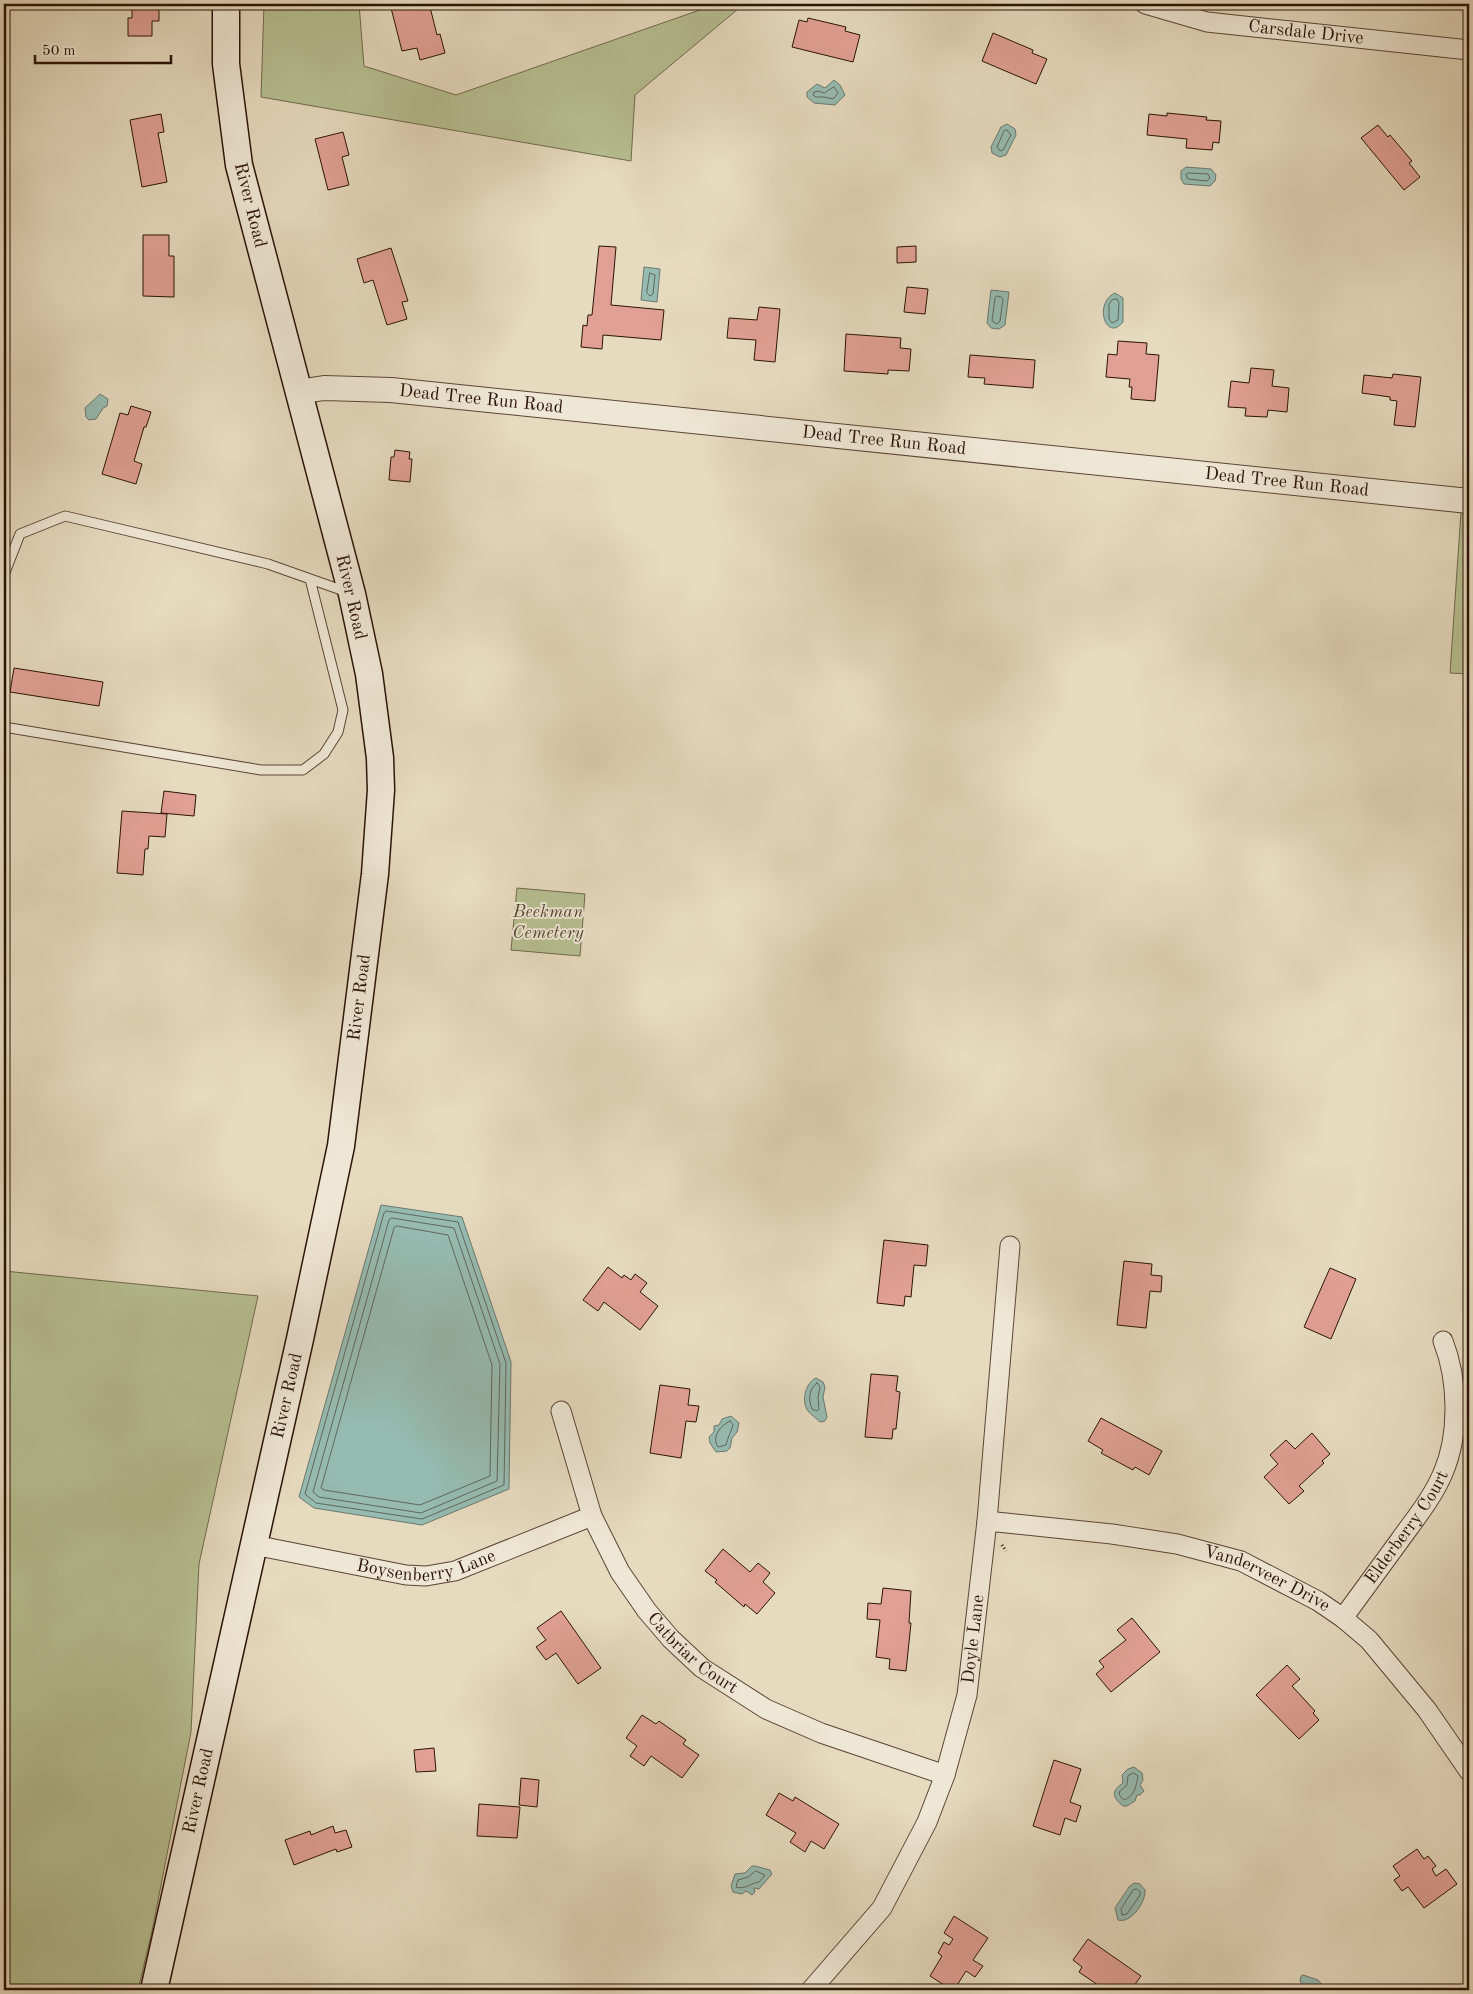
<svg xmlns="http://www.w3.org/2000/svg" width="1473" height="1994" font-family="'Old Standard TT',serif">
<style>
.green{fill:#b6bf91;stroke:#70694c}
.water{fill:#96bbb1;stroke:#6b786d}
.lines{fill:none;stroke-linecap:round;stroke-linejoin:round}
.shore{stroke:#60675c;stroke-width:1}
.building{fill:#e0a094;stroke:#2b1306}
.service-casing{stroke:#5a4534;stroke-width:11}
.minor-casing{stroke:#5a4534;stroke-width:21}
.tertiary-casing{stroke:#5a4534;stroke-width:26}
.secondary-casing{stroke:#2b1306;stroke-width:29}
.path{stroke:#2b1306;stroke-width:3;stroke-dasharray:1 2.5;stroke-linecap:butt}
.service{stroke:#efe7d5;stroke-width:9}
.minor{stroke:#efe7d5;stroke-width:19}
.tertiary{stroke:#efe7d5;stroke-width:24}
.secondary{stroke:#efe7d5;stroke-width:26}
.labels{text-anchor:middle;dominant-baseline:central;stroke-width:4;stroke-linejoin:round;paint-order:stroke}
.street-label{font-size:18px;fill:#2b1306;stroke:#efe7d5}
.park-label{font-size:18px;font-style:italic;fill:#554730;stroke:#efe7d5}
</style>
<rect width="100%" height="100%" fill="#e6dabf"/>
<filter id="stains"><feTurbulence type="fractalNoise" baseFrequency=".004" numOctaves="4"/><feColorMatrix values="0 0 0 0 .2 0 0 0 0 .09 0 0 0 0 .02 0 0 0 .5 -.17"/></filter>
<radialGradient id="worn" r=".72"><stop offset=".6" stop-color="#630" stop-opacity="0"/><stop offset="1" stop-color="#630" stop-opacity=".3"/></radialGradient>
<path class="green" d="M264,4H359L364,66L456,95L717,4H744L635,95L631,161L261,97Z
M1461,512H1469V674L1450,673Z
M517,888L585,894L580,956L511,950Z
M4,1271L258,1296L199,1564L191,1732L152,1931L138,1990H4Z"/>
<path class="water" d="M834,80L840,85L845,95L835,105L814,103L807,97V92L817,84L825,88Z
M1007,124L1015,129L1016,135L1006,155L1000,157L992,153L991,147L1001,127Z
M1186,167L1211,169L1216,175L1215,181L1210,186L1184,184L1181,179V171Z
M644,267L660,269L657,302L641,300Z
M991,290L1009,292L1005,325L999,329L991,328L987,323Z
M1115,293L1123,298V322C1106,343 1093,303 1115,293Z
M100,394L108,399L107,406L103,408L96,419L89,420L86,417L85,408Z
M381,1205L462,1217L511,1362L509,1489L422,1525L314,1508L299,1497Z
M816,1378L823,1382L825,1387L823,1397L827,1417L825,1421L820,1422C817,1419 810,1414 808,1411C801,1402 805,1383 816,1378Z
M731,1416L739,1423L737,1432L732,1438L730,1448L727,1451L716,1452L710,1443L709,1437L714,1432V1426L719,1425L722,1419Z
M1134,1767L1142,1773L1143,1780L1140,1785L1144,1791L1140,1795H1137L1135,1801L1127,1806H1123C1112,1797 1111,1791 1123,1783L1122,1775L1128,1769Z
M752,1866H755L770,1870L772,1874L759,1889L754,1888L755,1892L752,1895L746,1891L742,1894L733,1892L731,1886L735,1874L745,1873Z
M1134,1883L1140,1884L1145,1890C1146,1902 1131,1924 1118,1920L1115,1908L1129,1887Z
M1303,1975L1318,1980L1327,1990H1307L1300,1981L1301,1976Z"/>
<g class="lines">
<path class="shore" d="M834,87L838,93L833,99L824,97H816L813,95L814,92L818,91L824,93Z
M1007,130L1011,135L1003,150L1000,151L997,147L1004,131Z
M1189,173L1208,174L1210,178L1207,181L1188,179L1186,175Z
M650,273L655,275L653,294L650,296L647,293Z
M997,296L1001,297L1003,299L1000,321L997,324L992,321L995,298Z
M1117,299L1119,303L1118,320L1112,323L1109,319V304L1112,300Z
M387,1211L458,1222L506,1363L504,1485L422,1519L316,1503L305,1494L384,1213Z
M392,1218L454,1228L500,1364L497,1481L421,1513L319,1497L313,1492L389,1220Z
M397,1226L448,1235L492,1365L490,1476L420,1505L324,1490L321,1488L394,1228Z
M817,1383L820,1387L818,1397L819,1409L817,1411L812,1409C808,1400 809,1388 817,1383Z
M730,1421L733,1425C731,1432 728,1437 726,1445L718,1447C711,1437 721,1425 730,1421Z
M1134,1773L1138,1776C1136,1786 1135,1796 1124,1800L1120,1796L1119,1792L1127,1785L1128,1776Z
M756,1871L765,1875L759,1882C751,1883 745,1890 736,1887L738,1880L748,1877Z
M1137,1889L1140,1892V1895L1127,1914L1122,1915L1121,1909L1133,1890Z"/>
</g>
<path class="building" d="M132,4H159V21H152V36H128V18H132Z
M390,4H415L417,10L430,7L437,35L440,34L445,53L420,60L417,48L402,51Z
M808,18L846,27L845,31L860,35L853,62L792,47L799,20L807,22Z
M993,33L1033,50L1032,53L1047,59L1036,84L982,61Z
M1167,113L1207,117L1206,120L1221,121L1219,143L1213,142L1212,150L1186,148L1187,139L1147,135L1149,114L1167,116Z
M161,114L164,132L158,133L167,182L142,187L130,120Z
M1378,125L1388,137L1390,135L1412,161L1409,163L1420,177L1404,190L1361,138Z
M343,132L349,155L342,157L349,185L328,190L315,139Z
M143,235H169V256H174V297L143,296Z
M599,246L616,247L611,305L664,310L661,340L603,335L602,349L581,347L583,325L587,326L588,315H592Z
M916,246V262L897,263V247Z
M391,248L408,301L402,302L407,319L387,325L373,280L364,283L357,259Z
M907,287L928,289L925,314L904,312Z
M759,307L780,309L775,362L754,360L756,340L727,338L729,318L757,320Z
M846,334L901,338L900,348L911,349L909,371L888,370V374L844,371Z
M1118,341L1147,343L1146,354L1159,355L1155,401L1131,399L1132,387H1129L1130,379L1106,377L1108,354L1117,355Z
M970,355L1035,360L1033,388L984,384L985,378L968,377Z
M1251,368L1274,370L1272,386L1289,388L1287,412L1268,410L1267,417L1245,416L1246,408L1228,407L1231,381L1249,383Z
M1393,374L1421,377L1415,427L1394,425L1397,401L1390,400V397L1362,393L1364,375L1392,378Z
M131,406L151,412L146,427H144L134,461L142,464L136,484L102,474L120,413L128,415Z
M395,450L410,452L409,459H412L410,482L389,480L391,457H394Z
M14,668L103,682L99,706L10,692Z
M164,791L196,795L194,816L161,813Z
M122,811L167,814L165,837L149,836L148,849H145L143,875L117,873Z
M884,1240L928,1245L926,1266L914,1265L911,1297L905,1296L904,1306L877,1303Z
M1124,1261L1152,1264L1151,1275L1162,1276L1161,1292L1150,1291L1146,1328L1117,1325Z
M608,1267L622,1278L624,1275L631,1280L635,1274L647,1283L640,1292L658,1306L640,1330L604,1302L598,1311L583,1300Z
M1330,1268L1356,1279L1331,1339L1304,1327Z
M871,1374L898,1376L896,1391L900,1392L896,1429H893L892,1439L865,1437Z
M660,1385L690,1389L688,1405L699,1406L696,1422L686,1421L681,1458L650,1453Z
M1101,1418L1162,1451L1149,1475L1135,1467L1133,1470L1101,1453L1103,1450L1088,1441Z
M1312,1433L1330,1454L1322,1461L1324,1463L1299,1486L1304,1491L1289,1504L1264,1477L1278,1464L1270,1455L1286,1440L1295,1449Z
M723,1549L750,1572L758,1563L770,1573L763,1582L775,1593L757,1614L745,1604L744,1607L715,1582L717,1580L705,1571Z
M883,1588L911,1591L909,1623H911L906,1671L889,1669L890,1659L876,1657L880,1620L867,1619L868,1603L881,1604Z
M561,1611L601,1668L578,1684L556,1653L546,1660L536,1647L546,1640L537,1628Z
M1132,1618L1160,1652L1111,1692L1096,1674L1104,1667L1099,1661L1126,1640L1117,1630Z
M1287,1665L1300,1679L1292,1686L1315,1711L1313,1713L1319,1720L1299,1739L1256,1695Z
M642,1715L656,1724L659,1721L686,1740L683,1744L699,1755L682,1778L651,1756L644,1766L630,1756L637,1746L626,1738Z
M434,1748L436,1771L416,1772L414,1750Z
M1054,1760L1081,1769L1070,1802L1081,1806L1076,1822L1065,1818L1060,1835L1033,1826Z
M521,1778L539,1780L537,1807L519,1805Z
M779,1793L793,1801L795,1797L839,1824L824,1849L811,1841L805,1852L790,1842L796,1833L766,1815Z
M479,1804L520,1807L517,1838L477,1836Z
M333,1826L335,1833L346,1830L352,1847L337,1852L336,1849L294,1865L285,1840L310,1831L311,1835Z
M1417,1849L1424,1859L1428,1856L1436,1866L1432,1869L1436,1876L1446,1869L1457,1884L1424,1908L1408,1887L1402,1891L1394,1880L1400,1876L1393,1866Z
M954,1916L988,1938L973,1960L983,1966L975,1977L966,1971L954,1990H952L930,1976L942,1956L938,1953L944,1942L949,1945L953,1939L944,1933Z
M1088,1939L1141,1976L1131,1990H1105L1079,1972L1082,1967L1073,1960Z"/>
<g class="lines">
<g class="service-casing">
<path id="service" d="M4,575L20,534L65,516L268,564L347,592
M4,727L261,770H303L324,754L338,732L343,710L310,579"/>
</g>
<g class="minor-casing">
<g id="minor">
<path id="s1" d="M1145,4L1207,22L1469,50"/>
<path id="s2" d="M561,1411L592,1516L620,1572L647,1611L671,1639L702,1668L766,1709L821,1733L945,1775"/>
<path id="s3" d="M987,1521L1112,1534L1177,1544L1241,1561L1318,1601L1343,1618L1369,1640L1427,1710L1469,1771"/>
<path id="s4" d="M254,1545L406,1575L426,1576L455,1571L592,1516"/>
<path id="s5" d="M1343,1618C1362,1592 1381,1566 1400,1540C1415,1519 1433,1497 1443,1473C1460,1434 1458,1379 1443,1341"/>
<path id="s6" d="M811,1990L882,1908L927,1822L945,1775L967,1695L987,1521L1010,1246"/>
</g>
</g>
<g class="tertiary-casing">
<g id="tertiary">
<path id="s7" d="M298,392L324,388L391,390L1469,501"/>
</g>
</g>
<g class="secondary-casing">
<g id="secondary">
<path id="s8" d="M154,1990L300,1339L341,1146L375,874L381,790L380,758L369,674L352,594L239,165L226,64V4"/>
</g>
</g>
<path class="path" d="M1002,1545L1006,1551"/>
<use href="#service" class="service"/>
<use href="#minor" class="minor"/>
<use href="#tertiary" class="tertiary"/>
<use href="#secondary" class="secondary"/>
</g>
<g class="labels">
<g class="street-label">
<text stroke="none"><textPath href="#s1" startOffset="164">Carsdale Drive</textPath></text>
<text transform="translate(250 205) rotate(76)">River Road</text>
<text stroke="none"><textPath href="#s7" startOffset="184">Dead Tree Run Road</textPath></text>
<text stroke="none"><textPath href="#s7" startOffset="589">Dead Tree Run Road</textPath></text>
<text stroke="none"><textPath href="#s7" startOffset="994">Dead Tree Run Road</textPath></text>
<text transform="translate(351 597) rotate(77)">River Road</text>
<text stroke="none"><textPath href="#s8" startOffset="1014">River Road</textPath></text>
<text stroke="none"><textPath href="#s8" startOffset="609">River Road</textPath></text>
<text stroke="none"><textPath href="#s5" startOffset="111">Elderberry Court</textPath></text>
<text stroke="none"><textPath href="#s4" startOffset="176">Boysenberry Lane</textPath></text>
<text stroke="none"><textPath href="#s3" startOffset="288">Vanderveer Drive</textPath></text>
<text stroke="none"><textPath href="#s6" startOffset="395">Doyle Lane</textPath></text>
<text stroke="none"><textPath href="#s2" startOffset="282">Catbriar Court</textPath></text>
<text stroke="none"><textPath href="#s8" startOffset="204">River Road</textPath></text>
</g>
<g class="park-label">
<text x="548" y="912">Beekman<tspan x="548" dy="21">Cemetery</tspan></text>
</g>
</g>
<rect width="1473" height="1994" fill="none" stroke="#e6dabf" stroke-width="20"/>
<rect x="5" y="5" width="1463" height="1984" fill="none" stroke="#2b1306" stroke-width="2.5"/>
<rect x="10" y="10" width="1453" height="1974" fill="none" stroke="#2b1306"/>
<path d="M35 55v8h136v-8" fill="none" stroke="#2b1306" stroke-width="2.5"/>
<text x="42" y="55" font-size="15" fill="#2b1306" stroke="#efe7d5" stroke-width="4" paint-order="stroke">50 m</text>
<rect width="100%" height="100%" filter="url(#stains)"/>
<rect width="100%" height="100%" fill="url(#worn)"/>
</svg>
